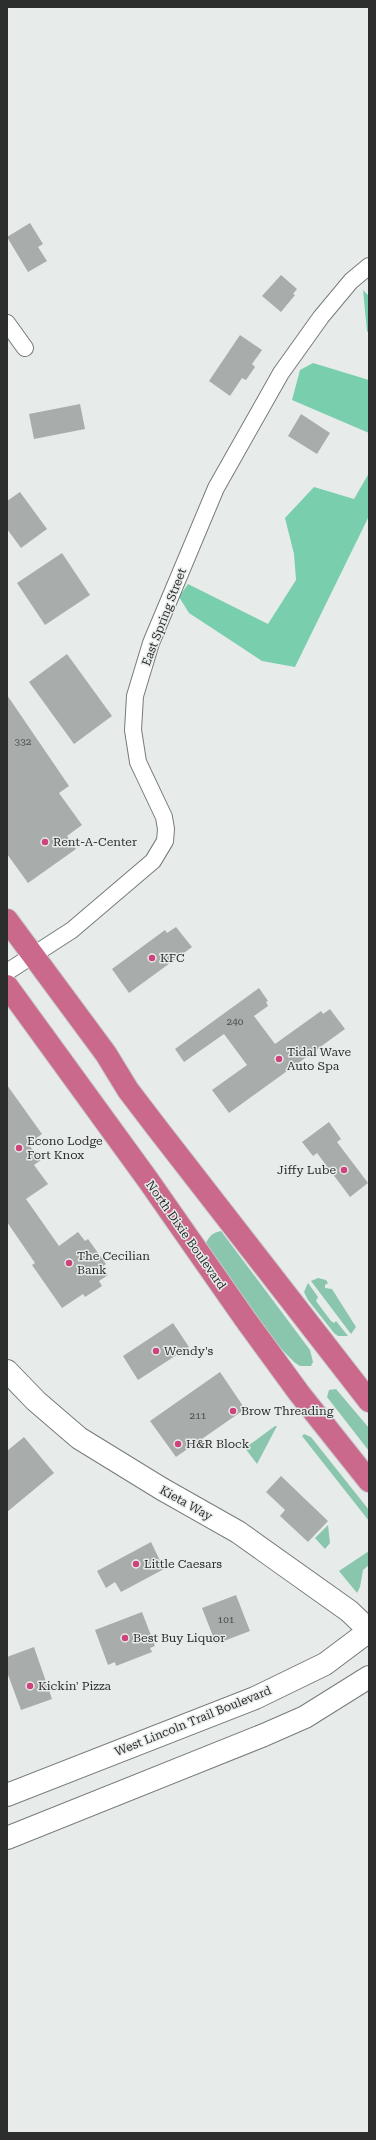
<svg xmlns="http://www.w3.org/2000/svg" width="376" height="2140" font-family="'Roboto Serif',serif">
<style>
.green{fill:#89c6ad}
.forest{fill:#79cfad}
.building{fill:#a8acaa}
.lines{fill:none;stroke-linecap:round;stroke-linejoin:round}
.street-casing{stroke:#777b79;stroke-width:18}
.secondary-casing{stroke:#777b79;stroke-width:24}
.highway-casing{stroke:#c8c9c8;stroke-width:24}
.street{stroke:#fff;stroke-width:16}
.secondary{stroke:#fff;stroke-width:22}
.highway{stroke:#ca698c;stroke-width:22}
.poi-dot{fill:#cd437c;stroke:#e7ecea;stroke-width:1.5}
.labels{text-anchor:middle;dominant-baseline:central;stroke-width:3;stroke-linejoin:round;paint-order:stroke}
.number-label{font-size:10px;fill:#4b4e4c}
.street-label{font-size:12px;fill:#2c2e2d;stroke:#e7ecea}
.poi-label{font-size:12px;fill:#2c2e2d;stroke:#e7ecea;text-anchor:start}
</style>
<rect width="100%" height="100%" fill="#e7ecea"/>
<path class="green" d="M221,1231L310,1350L313,1362L311,1366H300L294,1362L270,1337L210,1250L206,1243C210,1235 213,1233 221,1231Z
M318,1278L326,1280L328,1283L325,1285V1288L332,1289L356,1327L351,1334L311,1281Z
M308,1283L318,1297L316,1301L331,1321L334,1323L336,1321L348,1336H338L334,1333L308,1300L304,1292Z
M336,1389L369,1428V1451L327,1397L329,1390Z
M275,1426H277L257,1464L245,1448Z
M304,1434L311,1437L369,1510V1521L302,1436Z
M328,1525L330,1543L325,1549L315,1538Z
M369,1551V1565L363,1570L360,1587L357,1593L339,1571Z"/>
<path class="forest" d="M363,290L369,296V333L367,331Z
M313,363L369,380V433L292,400L300,370Z
M369,473V516L295,667L262,661L189,613L179,597L188,584L268,624L296,580L294,554L285,518L314,487L354,499Z"/>
<path class="building" d="M30,223L43,244L38,247L47,261L28,272L7,237Z
M281,275L297,289L293,294L295,295L281,312L262,296Z
M240,335L262,350L252,364L255,367L246,380L242,378L230,396L209,381Z
M80,404L85,429L34,439L29,414Z
M301,414L330,433L317,454L288,436Z
M20,492L47,529L21,548L7,529V501Z
M62,553L90,595L45,625L17,583Z
M67,654L112,716L74,744L29,682Z
M7,695L69,786L59,793L82,825L67,836L76,849L28,883L7,854Z
M176,927L192,947L129,993L112,969L165,930L167,933Z
M259,988L268,1001L266,1002L268,1006L254,1016L275,1044L321,1011L323,1014L330,1009L345,1029L229,1113L212,1090L247,1065L224,1034L184,1062L175,1049Z
M7,1085L42,1134L28,1144L41,1160L34,1165L48,1184L26,1199L59,1246L78,1232L85,1241L88,1239L106,1264L102,1267L108,1275L99,1281L102,1286L85,1297L83,1294L62,1308L32,1265L35,1263L7,1222Z
M329,1122L341,1139L337,1142L368,1183L350,1197L317,1153L313,1156L302,1142Z
M173,1323L189,1347L138,1380L123,1356Z
M220,1372L245,1409L176,1457L150,1421Z
M24,1437L54,1473L7,1512V1451Z
M281,1476L328,1521L308,1542L280,1516L285,1510L266,1492Z
M151,1542L164,1569L121,1592L115,1582L106,1588L97,1571Z
M236,1595L250,1631L216,1644L202,1608Z
M142,1612L155,1646L150,1648L152,1652L116,1666L115,1662L108,1665L95,1630Z
M34,1647L52,1699L21,1710L7,1672V1657Z"/>
<g class="lines">
<g class="street-casing">
<path id="street" d="M7,323L25,348
M7,972L72,930L153,861L165,841L166,829L164,817L138,762L133,730L135,696L151,643L216,488L281,373L321,317L351,281L369,266"/>
</g>
<g class="secondary-casing">
<path id="secondary" d="M7,1371L36,1401L79,1438L162,1489L238,1532L349,1611L369,1630
M7,1795L255,1698L325,1664L369,1631
M7,1838L264,1735L305,1717L369,1677"/>
</g>
<g class="highway-casing">
<path id="highway" d="M7,920L106,1054L128,1090L157,1128L369,1401
M7,986L148,1180L245,1319L299,1393L369,1481"/>
</g>
<use href="#street" class="street"/>
<use href="#secondary" class="secondary"/>
<use href="#highway" class="highway"/>
</g>
<g class="poi-dot">
<circle cx="45" cy="842" r="4"/>
<circle cx="152" cy="958" r="4"/>
<circle cx="279" cy="1059" r="4"/>
<circle cx="19" cy="1148" r="4"/>
<circle cx="344" cy="1170" r="4"/>
<circle cx="69" cy="1263" r="4"/>
<circle cx="156" cy="1351" r="4"/>
<circle cx="233" cy="1411" r="4"/>
<circle cx="178" cy="1444" r="4"/>
<circle cx="136" cy="1564" r="4"/>
<circle cx="125" cy="1638" r="4"/>
<circle cx="30" cy="1686" r="4"/>
</g>
<g class="labels">
<g class="number-label">
<text x="23" y="741">332</text>
<text x="235" y="1021">240</text>
<text x="198" y="1415">211</text>
<text x="226" y="1619">101</text>
</g>
<g class="street-label">
<text transform="translate(164 617) rotate(-69)">East Spring Street</text>
<text transform="translate(186 1235) rotate(55)">North Dixie Boulevard</text>
<text transform="translate(186 1503) rotate(29)">Kieta Way</text>
<text transform="translate(193 1721) rotate(-22)">West Lincoln Trail Boulevard</text>
</g>
<g class="poi-label">
<text x="53" y="842">Rent-A-Center</text>
<text x="160" y="958">KFC</text>
<text x="287" y="1052">Tidal Wave<tspan x="287" dy="14">Auto Spa</tspan></text>
<text x="27" y="1141">Econo Lodge<tspan x="27" dy="14">Fort Knox</tspan></text>
<text x="336" y="1170" text-anchor="end">Jiffy Lube</text>
<text x="77" y="1256">The Cecilian<tspan x="77" dy="14">Bank</tspan></text>
<text x="164" y="1351">Wendy's</text>
<text x="241" y="1411">Brow Threading</text>
<text x="186" y="1444">H&amp;R Block</text>
<text x="144" y="1564">Little Caesars</text>
<text x="133" y="1638">Best Buy Liquor</text>
<text x="38" y="1686">Kickin' Pizza</text>
</g>
</g>
<rect width="376" height="2140" fill="none" stroke="#2c2e2d" stroke-width="16"/>
</svg>
